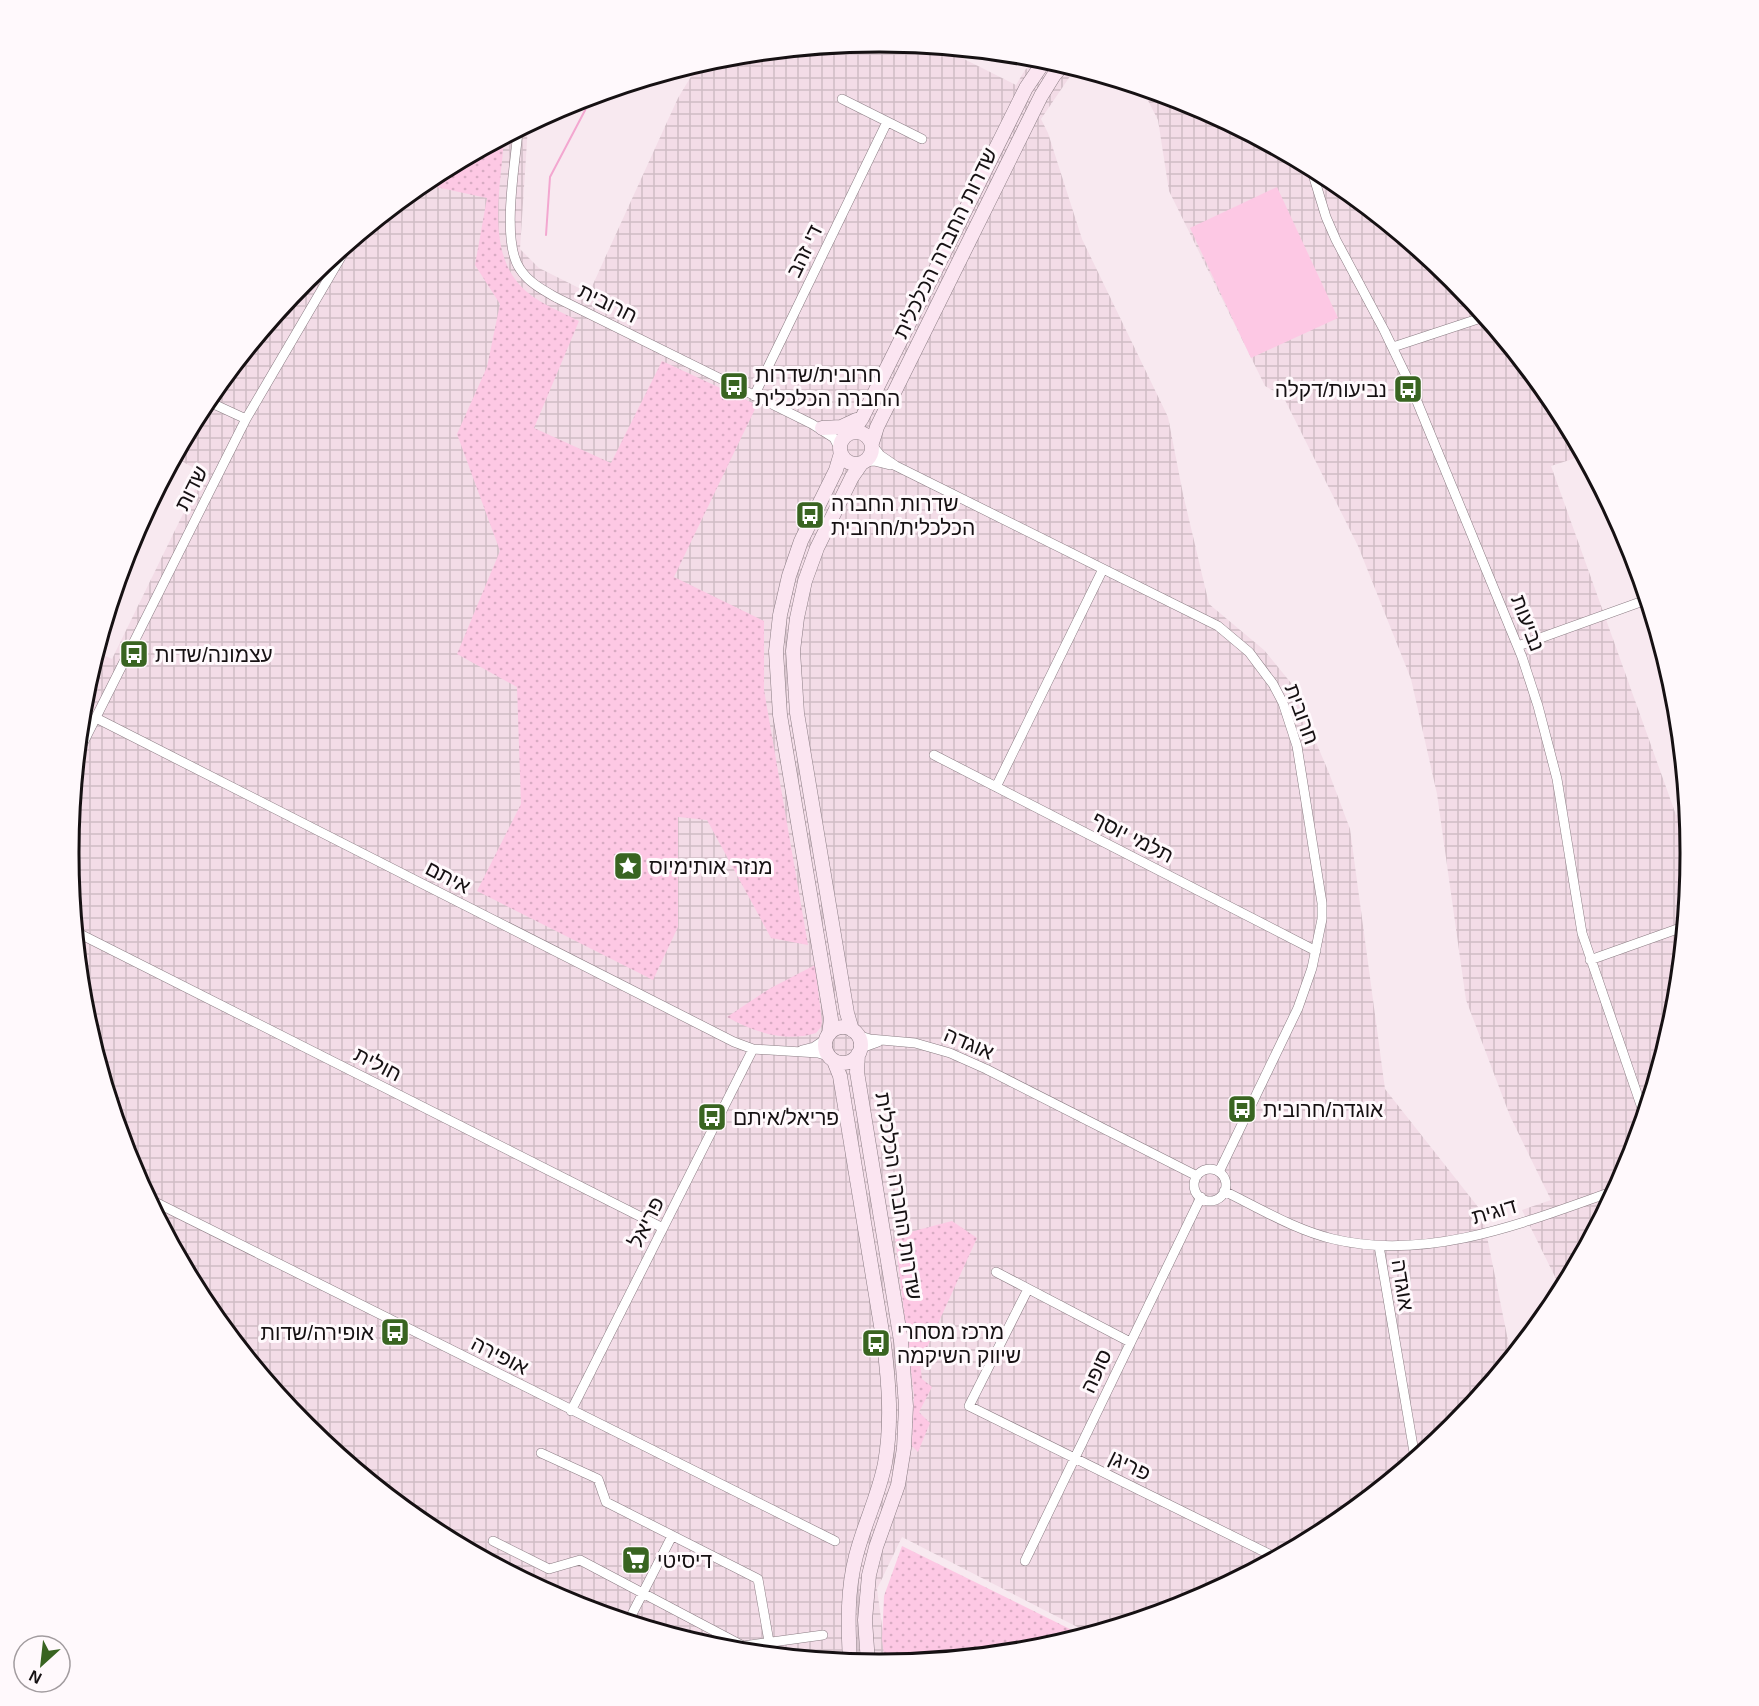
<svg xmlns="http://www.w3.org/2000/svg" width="1759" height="1706" font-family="Helvetica,Heebo,sans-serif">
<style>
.industrial{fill:url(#industrial-grid)}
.grass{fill:url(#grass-dots)}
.pitch{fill:#fdc8e4}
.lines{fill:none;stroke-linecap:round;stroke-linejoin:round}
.stream{stroke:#f3a7d0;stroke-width:2}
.street-casing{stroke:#8a7c83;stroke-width:10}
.secondary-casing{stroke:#8a7c83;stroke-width:15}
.street{stroke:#fff;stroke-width:9}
.secondary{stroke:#fbe5f1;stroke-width:14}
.labels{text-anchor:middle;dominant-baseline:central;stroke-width:6;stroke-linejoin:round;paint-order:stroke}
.street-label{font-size:21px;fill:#161113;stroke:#fff9fc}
.poi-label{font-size:21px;fill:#161113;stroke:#fff9fc;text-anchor:start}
.rim{fill:none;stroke:#161113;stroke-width:3}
</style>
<defs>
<pattern id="industrial-grid" width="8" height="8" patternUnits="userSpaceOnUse" patternTransform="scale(1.5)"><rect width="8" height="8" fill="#f3dce7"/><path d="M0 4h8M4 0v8" fill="none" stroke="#d0bcc5"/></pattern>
<pattern id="grass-dots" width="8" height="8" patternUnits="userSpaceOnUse" patternTransform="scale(1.5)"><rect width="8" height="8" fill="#fdc8e4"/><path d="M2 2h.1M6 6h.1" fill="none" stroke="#d8abc3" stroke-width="1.8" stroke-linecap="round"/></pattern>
</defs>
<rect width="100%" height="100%" fill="#f8e9f0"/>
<path class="industrial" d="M880,42L901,44L958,56L1016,85L1025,70L1037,58L1075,69L1041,119L1048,133L1082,239L1168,417L1183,494L1209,604L1264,650L1291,683L1329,773L1350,829L1385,1089L1482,1212L1511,1355L1453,1427L1330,1528L1190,1602L1089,1633L902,1537L877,1589L887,1663L879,1664L721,1648L569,1602L429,1527L306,1426L205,1303L130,1163L84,1011L69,853L84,694L97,652L112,659L203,473L176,458L205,402L306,279L429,178L528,126L520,249L539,268L589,293L678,98L698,65L722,58Z
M1142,89L1190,104L1330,178L1334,190H1344L1453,280L1554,403L1582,456L1551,466L1676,815L1686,812L1690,853L1675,1012L1629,1164L1561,1289L1522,1210L1551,1200L1510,1116L1466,1000L1437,794L1411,679L1358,546L1283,396L1265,386L1169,191L1158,120Z"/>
<path class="grass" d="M504,138C501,188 484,256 527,292C539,303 564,313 579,321L534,428L611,463L662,361L757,405L674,577L764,621V690L808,945L771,938L707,820L678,817V927L653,980L477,891L521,804L517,687L457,654L500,551L457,434L487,367L500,304L475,265L487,198L422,184L429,178Z
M815,965L822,1022L821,1027L816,1033C785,1043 754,1032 727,1017L769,989Z
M952,1221L977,1238L920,1363L922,1379L932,1387L919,1412L930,1423L918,1452L912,1446L914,1395L895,1236Z
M902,1546L1082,1635L1037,1648L885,1663L882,1639L884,1596Z"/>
<path class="pitch" d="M1277,187L1338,318L1251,358L1190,228Z"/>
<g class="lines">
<path class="stream" d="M546,235L550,177L592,97"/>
<g class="street-casing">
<path id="street" d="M842,99L922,139
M518,131C515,165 501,242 520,269C529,283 543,290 557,298L812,424L834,438L840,450
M1311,168L1326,217L1336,240L1384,330L1409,382L1522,657L1538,706L1557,779L1582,933L1644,1114
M1393,347L1484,317
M754,396L887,122
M207,401L246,419
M873,446L880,455L896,466L1218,626L1249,652L1273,684L1283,703L1297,746L1322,903V919L1312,968L1298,1008L1219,1172
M864,462L874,461L890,465
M1518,646L1646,600
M96,718L734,1042L753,1049L818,1053L828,1056
M78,753L246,419L348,245
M934,755L1316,951
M996,787L1103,569
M76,932L663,1228
M1590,960L1683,927
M857,1035L870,1039L915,1043L950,1053L986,1069L1197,1176
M861,1048L878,1042
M802,1050L814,1047L826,1039
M1194 1185a16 16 0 1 1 32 0a16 16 0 1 1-32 0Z
M1224,1191C1259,1208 1295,1230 1333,1239C1428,1262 1526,1222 1614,1191
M149,1199L835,1541
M1379,1246L1415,1458
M996,1272L1130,1342
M1028,1289L969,1406L1275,1557
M571,1411L753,1049
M541,1453L598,1479L606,1502L758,1579L771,1653
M493,1541L549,1569L580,1560L743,1646L823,1635
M1025,1561L1201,1197
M629,1620L672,1536"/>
</g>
<g class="secondary-casing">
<path id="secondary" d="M822,428L841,427L856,420
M840 448a16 16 0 1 1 32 0a16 16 0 1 1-32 0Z
M851,433L862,418L1026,88L1045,60
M872,443L877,427L1041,96L1054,75L1063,65
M825 1045a18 18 0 1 1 36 0a18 18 0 1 1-36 0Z
M852,1030L847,1013L797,713L793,651L797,618L805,581L817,548L852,477L861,464
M829,1034L831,1019L780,715L776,651L780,615L789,576L801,541L836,470L841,453
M858,1054L857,1072L901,1341L906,1406L904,1448L898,1485L876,1547L869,1575L865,1620L868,1663
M834,1061L840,1076L884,1344C889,1384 892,1423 885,1463C879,1495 864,1524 856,1556C847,1590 848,1626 850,1661"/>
</g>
<use href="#street" class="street"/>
<use href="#secondary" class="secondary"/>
</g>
<defs>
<g id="bus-square" transform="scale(1.5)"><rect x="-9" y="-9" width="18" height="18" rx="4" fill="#396421" stroke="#fff9fc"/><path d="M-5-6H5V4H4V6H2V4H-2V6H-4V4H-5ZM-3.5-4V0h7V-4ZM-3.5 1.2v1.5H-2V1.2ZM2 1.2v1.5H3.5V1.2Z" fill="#fff"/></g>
<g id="sight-square" transform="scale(1.5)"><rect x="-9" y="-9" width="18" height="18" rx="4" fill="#396421" stroke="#fff9fc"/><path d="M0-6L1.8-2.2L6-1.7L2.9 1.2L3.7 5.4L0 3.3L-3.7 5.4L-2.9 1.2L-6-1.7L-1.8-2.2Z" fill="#fff"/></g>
<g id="supermarket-square" transform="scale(1.5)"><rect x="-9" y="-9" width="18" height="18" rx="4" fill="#396421" stroke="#fff9fc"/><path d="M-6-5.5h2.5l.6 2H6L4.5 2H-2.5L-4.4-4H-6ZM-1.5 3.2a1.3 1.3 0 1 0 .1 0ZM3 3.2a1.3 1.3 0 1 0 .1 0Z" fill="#fff"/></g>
</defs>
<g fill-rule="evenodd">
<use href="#bus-square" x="734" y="386"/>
<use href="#bus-square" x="1408" y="389"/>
<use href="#bus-square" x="810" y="515"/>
<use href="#bus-square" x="134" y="654"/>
<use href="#sight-square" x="628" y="866"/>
<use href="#bus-square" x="1242" y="1109"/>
<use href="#bus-square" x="712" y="1117"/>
<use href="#bus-square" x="395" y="1332"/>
<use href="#bus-square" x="876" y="1343"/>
<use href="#supermarket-square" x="636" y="1560"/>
</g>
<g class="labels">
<g class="street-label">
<text transform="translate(945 243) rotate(-64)">שדרות החברה הכלכלית</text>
<text transform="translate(804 251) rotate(-64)">די זהב</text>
<text transform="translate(608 303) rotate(26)">חרובית</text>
<text transform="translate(191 488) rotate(-63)">שדות</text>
<text transform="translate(1528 623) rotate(69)">נביעות</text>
<text transform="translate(1302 714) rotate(70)">חרובית</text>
<text transform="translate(1133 837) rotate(27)">תלמי יוסף</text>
<text transform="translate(448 877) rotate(27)">איתם</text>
<text transform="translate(969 1043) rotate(23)">אוגדה</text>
<text transform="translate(378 1064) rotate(27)">חולית</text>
<text transform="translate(899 1196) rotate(81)">שדרות החברה הכלכלית</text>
<text transform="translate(1494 1211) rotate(-16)">דוגית</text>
<text transform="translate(646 1222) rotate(-63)">פריאל</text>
<text transform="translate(1403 1285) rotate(81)">אוגדה</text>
<text transform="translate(500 1355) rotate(27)">אופירה</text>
<text transform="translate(1096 1371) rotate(-65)">סופה</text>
<text transform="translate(1130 1465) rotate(26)">פריגן</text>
</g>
<g class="poi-label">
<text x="755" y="374">חרובית/שדרות<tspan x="755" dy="24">החברה הכלכלית</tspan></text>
<text x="1387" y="389" text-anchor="end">נביעות/דקלה</text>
<text x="831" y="503">שדרות החברה<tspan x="831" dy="24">הכלכלית/חרובית</tspan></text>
<text x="155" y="654">עצמונה/שדות</text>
<text x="649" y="866">מנזר אותימיוס</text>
<text x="1263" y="1109">אוגדה/חרובית</text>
<text x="733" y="1117">פריאל/איתם</text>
<text x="897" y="1331">מרכז מסחרי<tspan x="897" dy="24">שיווק השיקמה</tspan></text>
<text x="374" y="1332" text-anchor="end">אופירה/שדות</text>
<text x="657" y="1560">דיסיטי</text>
</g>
</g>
<path d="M0 0H1759V1706H0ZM879 52H880A800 800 0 0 1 1680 852V854A800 800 0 0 1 880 1654H879A800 800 0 0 1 79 854V852A800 800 0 0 1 879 52Z" fill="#fff9fc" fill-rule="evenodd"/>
<path class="rim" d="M879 52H880A800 800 0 0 1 1680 852V854A800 800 0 0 1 880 1654H879A800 800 0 0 1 79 854V852A800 800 0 0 1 879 52Z"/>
<g transform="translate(42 1664) rotate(207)"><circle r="28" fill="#fff9fc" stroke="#a29c9f" stroke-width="1.5"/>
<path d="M0-4.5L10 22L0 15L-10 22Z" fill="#396421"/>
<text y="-9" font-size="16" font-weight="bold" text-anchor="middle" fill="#161113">N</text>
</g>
</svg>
